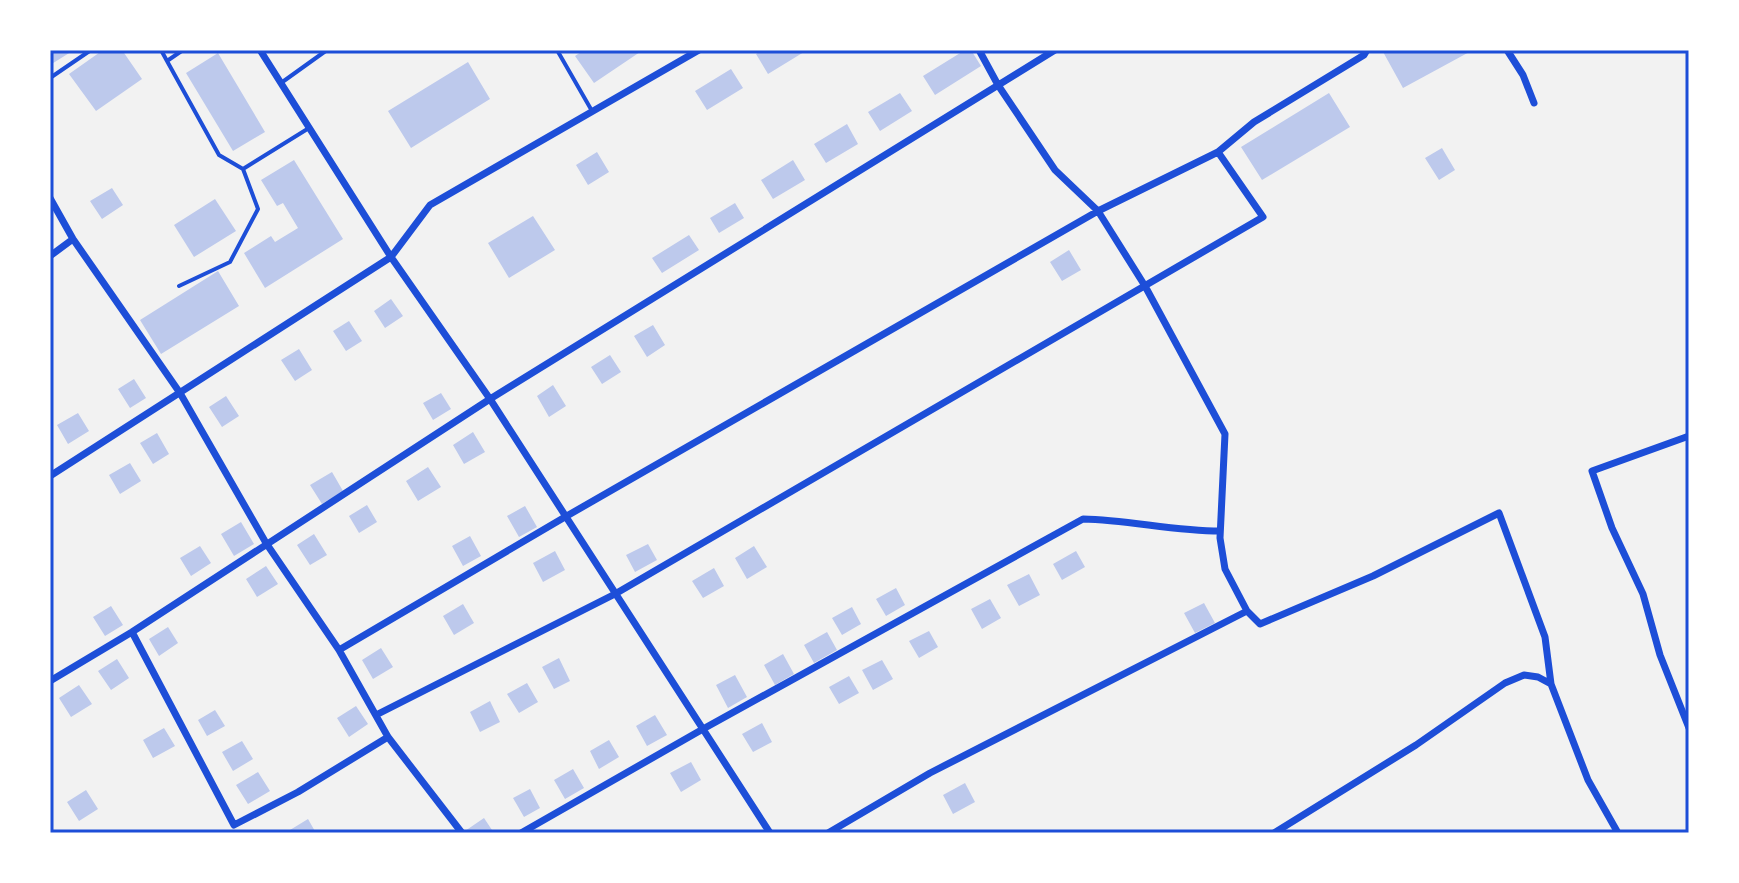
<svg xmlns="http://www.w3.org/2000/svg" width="1739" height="883" font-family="Mulish,sans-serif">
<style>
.building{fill:#bdc9ec}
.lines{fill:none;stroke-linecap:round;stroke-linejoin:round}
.service{stroke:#1d4ed8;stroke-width:4}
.minor{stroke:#1d4ed8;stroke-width:7}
.neatline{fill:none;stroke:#1d4ed8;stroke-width:3}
</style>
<rect width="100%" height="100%" fill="#f2f2f2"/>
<path class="building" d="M50,50H74L50,65Z
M103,50H122L142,79L96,111L69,74Z
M584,50H643L594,83L575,56Z
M763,50H802L804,52L768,74L756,54Z
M965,50H971L981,66L935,95L923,76Z
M1382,50H1473L1403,88Z
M218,53L265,132L233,151L186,73Z
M468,62L490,99L411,148L388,111Z
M731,69L743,88L707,110L695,91Z
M900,93L912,111L880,131L868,112Z
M1329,93L1350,127L1262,180L1241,147Z
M847,124L858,144L826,163L814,144Z
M1442,148L1455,170L1439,180L1425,158Z
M597,152L609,172L588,185L576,165Z
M294,160L343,239L265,288L244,253L271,236L275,242L298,228L283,203L277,206L261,180Z
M793,160L805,180L773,199L761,180Z
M112,188L123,205L102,219L90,201Z
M215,199L236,231L194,257L174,225Z
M735,203L744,218L719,233L710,218Z
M533,216L555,250L509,278L488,243Z
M689,235L699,250L662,273L652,258Z
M1069,250L1081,270L1062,281L1050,262Z
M218,271L239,306L161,354L140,320Z
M391,299L403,316L385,328L374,311Z
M349,321L362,341L346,351L333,331Z
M653,325L665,345L647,357L634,336Z
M299,349L312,370L295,381L281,360Z
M610,355L621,372L602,384L591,367Z
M134,379L146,398L130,408L118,389Z
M553,385L566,406L549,417L537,396Z
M441,393L451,409L433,420L423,403Z
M226,396L239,416L222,427L209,407Z
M78,413L89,431L68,444L57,425Z
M473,432L485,452L464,464L453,445Z
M157,433L169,454L153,464L140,443Z
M130,463L141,481L120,494L109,475Z
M428,467L441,487L418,501L406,481Z
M332,472L343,491L322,504L310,485Z
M367,505L377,522L359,533L349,516Z
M525,506L537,527L519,537L507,516Z
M241,522L254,544L234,556L221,534Z
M314,534L327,555L310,565L297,545Z
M470,536L481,556L463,566L452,546Z
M648,544L657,560L635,572L626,555Z
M200,546L211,563L191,576L180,558Z
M754,546L767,567L747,579L735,558Z
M555,551L565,570L543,582L533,563Z
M1076,551L1085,567L1062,580L1053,564Z
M266,566L278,584L257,597L246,579Z
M714,568L724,586L703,598L692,581Z
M1029,574L1040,595L1019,606L1007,585Z
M896,588L905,605L886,616L876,599Z
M990,599L1001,618L982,629L971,609Z
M1204,603L1215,623L1195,633L1184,613Z
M463,604L474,623L454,635L443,616Z
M111,606L123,625L105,636L93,617Z
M852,607L861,624L842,635L832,618Z
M168,627L178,643L159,656L149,639Z
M929,631L938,647L919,658L909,641Z
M827,632L837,650L814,663L804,645Z
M381,648L393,667L373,679L362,660Z
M783,654L794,674L775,685L764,665Z
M559,658L570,681L554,689L542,667Z
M117,659L129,678L111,690L98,671Z
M882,660L893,679L873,690L862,670Z
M735,675L747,697L728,708L716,685Z
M849,676L859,693L839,704L829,687Z
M527,683L538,702L519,713L507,694Z
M79,685L92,704L71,717L59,698Z
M490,701L500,722L480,732L470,712Z
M356,706L368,724L349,737L337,718Z
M215,710L225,726L207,736L198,720Z
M655,715L667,735L647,746L636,726Z
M762,723L772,742L753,752L742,734Z
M164,728L175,746L153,758L143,740Z
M609,740L619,757L599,769L590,751Z
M242,741L253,759L233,771L222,752Z
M691,762L701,780L681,792L670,773Z
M573,769L584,788L565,799L554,780Z
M258,772L270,791L248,804L236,785Z
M965,783L975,802L953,814L943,795Z
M530,789L540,808L524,817L513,798Z
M86,790L98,809L79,821L67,802Z
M484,818L494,833H467L465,831Z
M308,819L316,833H292L290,830Z"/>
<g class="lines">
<path class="service" d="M161,50L167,61
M183,50L167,61L219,155L243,169
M557,50L592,111
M50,78L91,50
M281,83L327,50
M179,286L230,262L258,209L243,169L309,128"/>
<path class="minor" d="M260,50L391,257L490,399L770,833
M1507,50L1523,75L1534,103
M50,198L73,239L180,393L266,543L339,650L388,737L462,833
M50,256L73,239
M1689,436L1592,471L1612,528L1643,594L1660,655L1689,728
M50,476L391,257L430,205L699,50
M1247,611L1260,624L1373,576L1499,513L1545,637L1551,684
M132,632L234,825
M339,650L565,517L1098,211L1218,152L1254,122L1364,55L1367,50
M50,681L132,632L490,399L1055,50
M376,715L615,594L1263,217L1218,152
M234,825L298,792L388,737
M521,833L703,729L1083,519C1129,520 1174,531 1220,531
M828,833L930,773L1247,611L1225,569L1220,538L1225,434L1145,286L1098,211L1055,170L998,85L979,50
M1274,833L1416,745L1505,683L1524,675L1538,677L1551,684L1588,780L1618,833"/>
</g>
<rect width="1739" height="883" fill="none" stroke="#ffffff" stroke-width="104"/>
<rect x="52" y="52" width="1635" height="779" class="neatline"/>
</svg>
